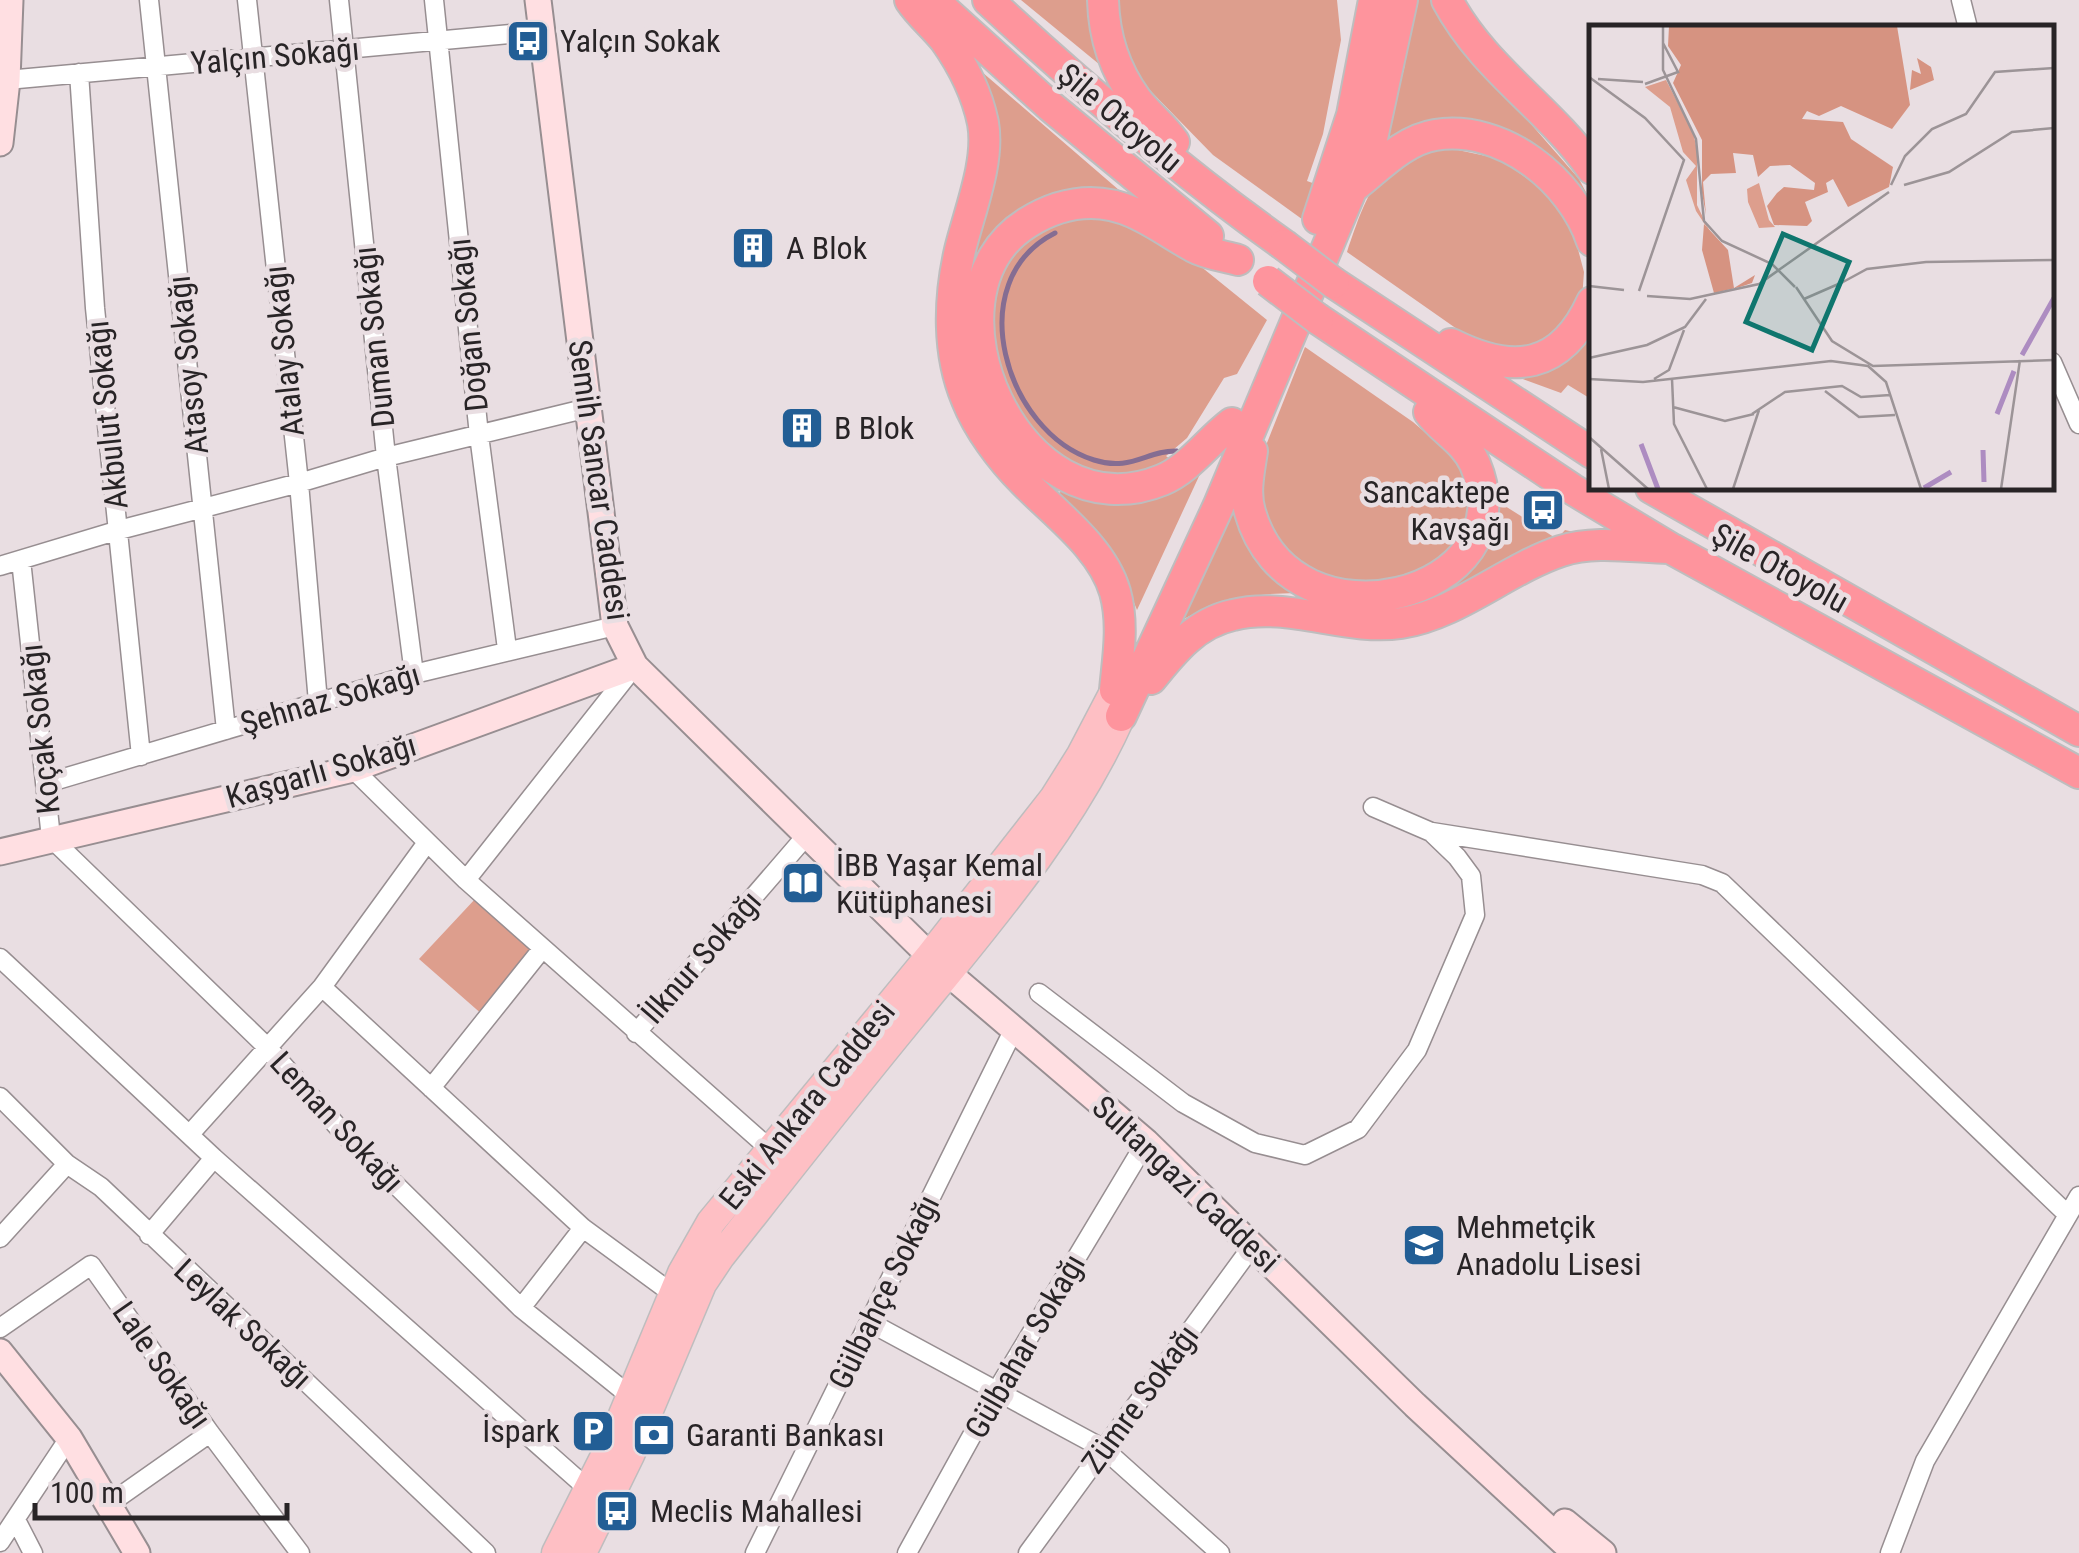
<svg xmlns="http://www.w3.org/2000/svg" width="2079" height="1553" font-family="'Roboto Condensed',sans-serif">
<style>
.green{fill:#dd9e8d}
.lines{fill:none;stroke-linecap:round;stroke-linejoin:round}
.stream{stroke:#856d92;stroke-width:5}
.street-casing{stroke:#978e91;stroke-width:21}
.secondary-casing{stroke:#978e91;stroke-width:29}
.primary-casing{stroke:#bebdbe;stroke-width:31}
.highway-casing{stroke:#bebdbe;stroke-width:34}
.street{stroke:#fff;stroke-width:18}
.secondary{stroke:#ffdfe2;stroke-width:25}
.primary{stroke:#febfc4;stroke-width:28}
.highway{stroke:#fe949d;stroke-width:30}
.highway-bridge-casing{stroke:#bebdbe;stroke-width:34;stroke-linecap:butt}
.highway-bridge{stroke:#fe949d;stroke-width:30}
.labels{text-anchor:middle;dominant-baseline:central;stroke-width:9;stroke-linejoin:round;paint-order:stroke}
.poi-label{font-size:32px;fill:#282426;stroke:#e9dee2;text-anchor:start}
.street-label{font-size:32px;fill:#282426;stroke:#e9dee2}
.inset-river{fill:none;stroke:#ad8cc1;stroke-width:5}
.inset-road{fill:none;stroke:#9c9497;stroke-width:2.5}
.view{fill:#0f766e;fill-opacity:0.15;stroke:#0f766e;stroke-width:5}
.inset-edge{fill:none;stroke:#282426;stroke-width:5}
</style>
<rect width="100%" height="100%" fill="#e9dee2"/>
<path class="green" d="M1021,0H1092L1105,69Z
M1114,0H1337L1341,40L1323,134L1307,181L1318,185L1306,222L1213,155L1135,75L1119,43Z
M1414,0H1436L1496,84L1579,179L1591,202V216L1522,142L1383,148L1404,69Z
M975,66L1134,203L1013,216L992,236L972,269L998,160L996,108H991Z
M1444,147L1500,159L1547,193L1570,219L1584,272L1582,299L1568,327L1539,342L1513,349L1477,343L1347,252C1369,189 1375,164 1444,147Z
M1091,215L1122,221L1194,261L1267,320L1237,374L1224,378L1187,438L1166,456L1171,460L1139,474H1092L1048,449L1022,419L1009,392L996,353L992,322L993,292L1004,263L1039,228Z
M1591,326V399L1568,385L1561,393L1512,375Z
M1305,347L1413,422L1468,469L1473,489L1466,528L1437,566L1387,584L1326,579L1289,560L1260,511L1259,463Z
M1207,459L1137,610L1119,565L1058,495L1063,489L1102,502L1129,500Z
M1237,487C1243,546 1254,555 1296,593C1247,594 1218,599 1175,624Z
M1494,499L1557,539L1565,530L1578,533L1455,592L1451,584Z
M476,898L534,952L484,1016L419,959Z"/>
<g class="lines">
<path class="stream" d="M1055,233C960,281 1005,432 1094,460C1131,472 1147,450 1177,451"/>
<g class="street-casing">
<path id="street" d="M149,0L226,730
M247,0L299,483L318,702
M339,0L386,457L414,674
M434,0L479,435L507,649
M1961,0L1968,28
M79,73L95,308L141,756
M7,80L543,31
M2052,362L2079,424
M21,560L51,838L268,1048L345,1135L521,1308L630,1396
M0,566L119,530L299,483L386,457L588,408
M353,769L466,880L771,1150
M47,783L414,674L615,626
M1432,832L1702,875L1722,883L2068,1215
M466,880L634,667
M0,958L214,1158L587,1488
M322,987L583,1228L673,1294
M1039,993L1183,1103L1255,1143L1305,1155L1358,1129L1417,1050L1475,915L1471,876L1457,857L1431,832L1373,807
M636,1033L806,836
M431,1088L542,949
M0,1097L67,1164L101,1187L119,1204L486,1553
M190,1134L322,987L426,844
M149,1235L214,1158
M0,1238L67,1164
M521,1308L583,1228
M869,1322L1104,1449L1220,1553
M0,1328L91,1265L210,1433L300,1553
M109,1504L210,1433
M16,1520L33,1553
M0,1542L69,1438
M755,1553L1013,1031
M907,1553L996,1392L1146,1142
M1028,1553L1253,1245
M1890,1553L1925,1461L2079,1196"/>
</g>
<g class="secondary-casing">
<path id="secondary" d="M538,0L615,626L635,666L930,956
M0,143L7,80L10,0
M0,852L353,769L635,666
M948,973L1146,1142L1415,1405L1575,1553
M0,1352L69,1438L137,1553
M1565,1522L1603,1553"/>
</g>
<g class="primary-casing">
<path id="primary" d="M556,1553L610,1446L682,1273L711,1222L930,956L1054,798L1081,755L1115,690
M582,1553L630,1455L702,1284L720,1257C784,1176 848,1094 914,1014C990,921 1072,826 1121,716"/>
</g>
<g class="highway-casing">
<path id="highway" d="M910,0C920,15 934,26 945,40C962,64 977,94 983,123C990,162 969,212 960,250C949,298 947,353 967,400C978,428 1001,459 1023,481C1054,513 1102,547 1115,592C1124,624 1118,658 1115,690
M933,0L1050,106L1208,236
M988,0C1082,87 1180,171 1284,245
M1103,0C1104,37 1114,69 1136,99C1147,114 1163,126 1174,142
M1447,0C1485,71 1549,107 1592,169
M1356,185C1379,167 1404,140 1435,135C1502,124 1572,180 1592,241
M1318,219L1352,115L1374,0
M1334,283L1592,453
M1318,319L1572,489L1672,549L2079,773
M1451,344C1513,375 1561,370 1592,302
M1232,423C1209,440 1189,469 1162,480C1018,539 912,295 1027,223C1046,211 1068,203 1091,203C1132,203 1161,229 1194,247C1207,254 1224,256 1238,260
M1252,451C1249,471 1244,493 1250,512C1291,658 1531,597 1475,464C1465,441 1443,431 1429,412
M1651,488L2079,731
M1151,679C1174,650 1196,623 1233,615C1288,601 1345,631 1401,623C1458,614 1507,569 1561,551C1594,540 1633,547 1668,548
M1121,716L1218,507L1371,143L1402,0"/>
</g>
<use href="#street" class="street"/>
<use href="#secondary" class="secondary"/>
<use href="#primary" class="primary"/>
<use href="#highway" class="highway"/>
<g class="highway-bridge-casing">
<path id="highway-bridge" d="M1284,245L1334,283
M1268,281L1318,319"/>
</g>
<use href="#highway-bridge" class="highway-bridge"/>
</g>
<defs>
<g id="bus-square" transform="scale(2.25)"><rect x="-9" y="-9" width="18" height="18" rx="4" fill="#225e95" stroke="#e9dee2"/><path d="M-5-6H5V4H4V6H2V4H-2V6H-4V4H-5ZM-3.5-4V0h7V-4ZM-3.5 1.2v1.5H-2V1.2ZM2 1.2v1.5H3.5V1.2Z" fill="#fff"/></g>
<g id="building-square" transform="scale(2.25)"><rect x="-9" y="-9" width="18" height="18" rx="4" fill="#225e95" stroke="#e9dee2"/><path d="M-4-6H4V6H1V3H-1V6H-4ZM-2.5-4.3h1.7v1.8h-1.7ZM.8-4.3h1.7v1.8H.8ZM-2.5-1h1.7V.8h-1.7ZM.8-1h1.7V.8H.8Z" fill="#fff"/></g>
<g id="library-square" transform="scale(2.25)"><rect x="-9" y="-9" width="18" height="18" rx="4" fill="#225e95" stroke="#e9dee2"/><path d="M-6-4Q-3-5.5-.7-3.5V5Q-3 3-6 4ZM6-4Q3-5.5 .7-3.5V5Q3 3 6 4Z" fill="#fff"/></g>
<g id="school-square" transform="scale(2.25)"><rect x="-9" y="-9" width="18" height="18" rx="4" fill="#225e95" stroke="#e9dee2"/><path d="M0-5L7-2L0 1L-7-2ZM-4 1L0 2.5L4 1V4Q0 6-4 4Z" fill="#fff"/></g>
<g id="parking-square" transform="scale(2.25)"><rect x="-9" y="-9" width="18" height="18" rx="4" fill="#225e95" stroke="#e9dee2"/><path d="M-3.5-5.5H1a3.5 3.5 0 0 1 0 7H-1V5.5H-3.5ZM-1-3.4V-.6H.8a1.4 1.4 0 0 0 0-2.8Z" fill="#fff"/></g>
<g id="bank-square" transform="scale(2.25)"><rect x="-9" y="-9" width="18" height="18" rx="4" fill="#225e95" stroke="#e9dee2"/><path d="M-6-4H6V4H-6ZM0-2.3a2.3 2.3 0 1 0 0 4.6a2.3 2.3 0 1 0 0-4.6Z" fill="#fff"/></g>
</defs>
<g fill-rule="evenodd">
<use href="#bus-square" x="528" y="41"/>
<use href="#building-square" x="753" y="248"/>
<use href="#building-square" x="802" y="428"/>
<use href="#bus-square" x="1543" y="510"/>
<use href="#library-square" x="803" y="883"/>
<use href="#school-square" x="1424" y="1245"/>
<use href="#parking-square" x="593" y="1431"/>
<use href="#bank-square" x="654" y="1435"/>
<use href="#bus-square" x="617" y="1511"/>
</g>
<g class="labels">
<g class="poi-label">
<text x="560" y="41">Yalçın Sokak</text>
<text x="786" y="248">A Blok</text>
<text x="834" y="428">B Blok</text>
<text x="1510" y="492" text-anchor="end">Sancaktepe<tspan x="1510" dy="37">Kavşağı</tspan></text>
<text x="836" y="865">İBB Yaşar Kemal<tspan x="836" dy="37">Kütüphanesi</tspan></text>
<text x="1456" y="1227">Mehmetçik<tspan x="1456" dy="37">Anadolu Lisesi</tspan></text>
<text x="560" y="1431" text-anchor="end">İspark</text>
<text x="686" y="1435">Garanti Bankası</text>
<text x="650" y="1511">Meclis Mahallesi</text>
</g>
<g class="street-label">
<text transform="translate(275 56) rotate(-5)">Yalçın Sokağı</text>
<text transform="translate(1120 118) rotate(40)">Şile Otoyolu</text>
<text transform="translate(468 325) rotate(-96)">Doğan Sokağı</text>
<text transform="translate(374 337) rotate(-96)">Duman Sokağı</text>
<text transform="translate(284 351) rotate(-96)">Atalay Sokağı</text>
<text transform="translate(188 365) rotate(-96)">Atasoy Sokağı</text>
<text transform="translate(107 415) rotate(-96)">Akbulut Sokağı</text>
<text transform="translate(599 480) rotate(82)">Semih Sancar Caddesi</text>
<text transform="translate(1780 568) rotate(29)">Şile Otoyolu</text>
<text transform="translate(330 699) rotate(-16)">Şehnaz Sokağı</text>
<text transform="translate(40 729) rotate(-96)">Koçak Sokağı</text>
<text transform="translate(321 771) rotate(-16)">Kaşgarlı Sokağı</text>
<text transform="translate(701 957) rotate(-49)">İlknur Sokağı</text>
<text transform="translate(807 1105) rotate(-51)">Eski Ankara Caddesi</text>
<text transform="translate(337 1122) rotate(47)">Leman Sokağı</text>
<text transform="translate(1186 1184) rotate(43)">Sultangazi Caddesi</text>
<text transform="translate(884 1292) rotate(-64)">Gülbahçe Sokağı</text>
<text transform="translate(243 1324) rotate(43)">Leylak Sokağı</text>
<text transform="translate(1025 1346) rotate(-60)">Gülbahar Sokağı</text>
<text transform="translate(162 1365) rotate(55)">Lale Sokağı</text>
<text transform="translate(1140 1399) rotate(-54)">Zümre Sokağı</text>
</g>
</g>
<g transform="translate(1589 25)">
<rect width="465" height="465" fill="#e9dee2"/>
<path d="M77,55L104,107L108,125V180L121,207L107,186L97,155L107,141L94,127L81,82L56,62ZM170,158L180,195L186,202L170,203L159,177L158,164Z" fill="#dd9e8d"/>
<path d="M80,1H308L321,80L303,104L252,81L230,91L218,86L213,94L254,97L262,114L304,142L300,162L259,182L244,154L237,158L239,167L216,177L223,196L218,201L185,200L178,181L188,168L195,162L225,165L226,158L201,140L181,141L169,152L164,130L144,128L147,148L122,149L114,157L117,190L113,168V115L84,58L92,40L79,21ZM328,33L342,42L345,55L321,65L323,45L332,49ZM115,199L139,225L145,263L166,250L163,258L151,262L125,268L113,225Z" fill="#d69381"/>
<path class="inset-river" d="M433,330L465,273M408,389L425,346M52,419L69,464M394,425L395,457M335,463L362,447"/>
<path class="inset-road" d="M74,1V45L107,114L115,196L133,216L183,239L206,262M0,52L56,93L95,135L50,266M9,54L54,57M56,59L89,47L74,18M302,160L316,131L343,104L377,89L406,47L465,43M315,160L360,147L423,107L465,103M254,257L278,244L337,237L465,235M0,261L35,265M207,262L243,316L284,341L465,335M58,271L101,274L170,259L300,167M215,274L254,257M0,333L58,320L96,302L117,274M0,354L54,357L242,336L279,341L297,357L332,464M65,354L80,345L95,305M83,354L85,399L118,464M236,366L270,392L306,390M84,382L136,396L165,389M163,389L196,367L253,361L272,372L301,370M0,412L59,464M12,424L20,464M144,464L170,385M412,464L431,335"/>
<path class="view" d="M194,209L260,237L223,325L157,297Z"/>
<rect width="465" height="465" class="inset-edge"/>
</g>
<path d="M35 1503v15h252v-15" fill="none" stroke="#282426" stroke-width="5"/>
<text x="50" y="1503" font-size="30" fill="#282426" stroke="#e9dee2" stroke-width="8" paint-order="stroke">100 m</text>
</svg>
